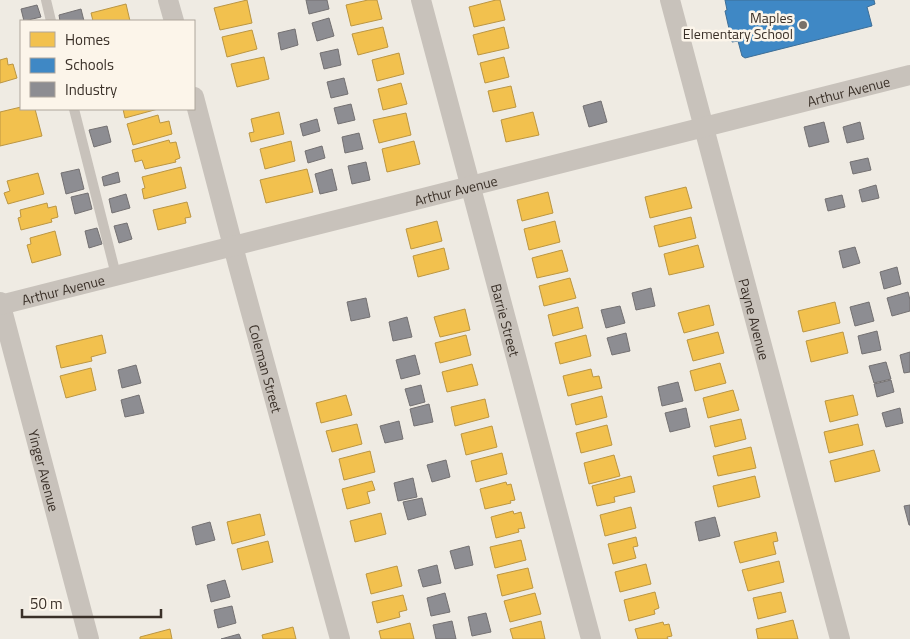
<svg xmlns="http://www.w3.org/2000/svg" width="910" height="639" font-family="'Titillium Web',sans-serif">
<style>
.homes{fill:#f2c14e;stroke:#bb9643}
.schools{fill:#3f88c5;stroke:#3e6e96}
.industry{fill:#8d8d92;stroke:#747172}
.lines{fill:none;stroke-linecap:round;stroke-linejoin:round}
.service{stroke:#c8c2bb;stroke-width:10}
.minor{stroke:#c8c2bb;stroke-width:20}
.poi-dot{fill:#797169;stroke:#fcf5ea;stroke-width:2}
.labels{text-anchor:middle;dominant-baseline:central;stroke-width:5;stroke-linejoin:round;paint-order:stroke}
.poi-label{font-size:14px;fill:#3a3028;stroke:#fcf5ea;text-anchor:end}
.street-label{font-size:14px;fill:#3a3028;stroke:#fcf5ea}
</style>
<rect width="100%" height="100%" fill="#efebe3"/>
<path class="homes" d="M247,0L252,23L220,30L214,8Z
M368,0H377L382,19L351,26L346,5Z
M496,0H500L505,20L474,27L469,7Z
M126,4L130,21H93L91,13Z
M383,27L388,47L358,55L352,34Z
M504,27L509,48L478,55L473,35Z
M252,30L257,49L227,57L222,37Z
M399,53L404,74L377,81L372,60Z
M264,57L269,79L237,87L231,64Z
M504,57L509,77L485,83L480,63Z
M7,58L8,65L13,64L17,78L0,83V60Z
M401,83L407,104L383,110L378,89Z
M511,86L516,107L493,112L488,91Z
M21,107V109H35L42,136L0,146V112Z
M123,109H158L125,118Z
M279,112L284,134L251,142L249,133L254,132L251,119Z
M533,112L539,135L506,142L501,120Z
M406,113L411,135L379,143L373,120Z
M158,115L160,123L169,121L172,134L133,145L127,124Z
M169,140L170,143L176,142L180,158L175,160L176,162L145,169L142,160L135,162L132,150Z
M291,141L295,161L265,169L260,149Z
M414,141L420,164L387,172L382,149Z
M181,167L186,188L144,199L142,189L145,188L142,177Z
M307,169L313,192L266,203L260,180Z
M38,173L44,194L8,204L4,193L10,191L7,181Z
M686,187L692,208L650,218L645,197Z
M548,192L553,213L522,221L517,200Z
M187,202L191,217L185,218L186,223L158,230L153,210Z
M47,203L48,208L56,206L58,217L51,219L52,222L21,230L18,218L21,217L20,210Z
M691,217L696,238L659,247L654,226Z
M437,221L442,241L411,249L406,229Z
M555,221L560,242L529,250L524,229Z
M55,231L61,255L32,263L27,245L31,244L30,238Z
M698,245L704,267L669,275L664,254Z
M444,248L449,269L418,277L413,256Z
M562,250L568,271L537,278L532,258Z
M570,278L576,298L544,306L539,286Z
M835,302L840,323L803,332L798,311Z
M709,305L714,325L684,333L678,313Z
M578,307L583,328L553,336L548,315Z
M465,309L470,330L440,337L434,317Z
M718,332L724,353L693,361L687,340Z
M843,332L848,353L811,362L806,341Z
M102,335L106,353L91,357L92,361L61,368L56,346Z
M466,335L471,355L440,363L435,343Z
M586,335L591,356L560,364L555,343Z
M720,363L726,383L695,391L690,371Z
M472,364L478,385L447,392L442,372Z
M91,368L96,390L66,398L60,376Z
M591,369L593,377L599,376L602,388L568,396L563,376Z
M733,390L739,410L708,418L703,398Z
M346,395L352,415L321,423L316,403Z
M853,395L858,415L830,422L825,401Z
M602,396L607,417L576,425L571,404Z
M485,399L489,417L455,426L451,407Z
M741,419L746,439L715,447L710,426Z
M357,424L362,444L332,452L326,431Z
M858,424L863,445L829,453L824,432Z
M607,425L612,445L581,453L576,433Z
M492,426L497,447L466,455L461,434Z
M751,447L756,468L718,476L713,456Z
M874,450L880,471L835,482L830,461Z
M370,451L375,472L344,480L339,459Z
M502,453L507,474L476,482L471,461Z
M614,455L620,476L589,484L584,463Z
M631,476L635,492L614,497L615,502L597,506L592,486Z
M755,476L760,497L718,507L713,486Z
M372,481L375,490L367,492L370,503L347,509L342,489Z
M506,482L507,485L511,484L515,500L510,501L511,503L485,509L480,489Z
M631,507L636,528L605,536L600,515Z
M513,511L514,514L521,512L525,528L518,529L519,532L496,538L491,517Z
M381,513L386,534L355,542L350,521Z
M260,514L265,535L232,544L227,522Z
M776,532L778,541L773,542L776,554L740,563L734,542Z
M636,537L638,546L633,547L636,558L613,564L608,544Z
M521,540L526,560L495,568L490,547Z
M268,541L273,562L242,570L237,549Z
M779,561L784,582L748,591L742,570Z
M646,564L651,584L620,592L615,572Z
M397,566L402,586L371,594L366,574Z
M528,568L533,588L502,596L497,575Z
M655,592L659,608L654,610L655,614L629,621L624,600Z
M781,592L786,612L758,619L753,598Z
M535,593L541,614L510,622L504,601Z
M403,595L407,610L399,612L400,617L377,623L372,602Z
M793,620L798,639H758L756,629Z
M541,621L545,639H513L510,629Z
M663,622L664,625L669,624L672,636L667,637L668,639H638L635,629Z
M410,623L414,639H381L379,631Z
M293,627L296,639H263L262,635Z
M170,629L172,639H140V637Z"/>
<path class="schools" d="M725,0H874L875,4L867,7L872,26L745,58L742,56L738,41L732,42L725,11L727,10Z"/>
<path class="industry" d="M306,0H327L329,9L309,14Z
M37,5L41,17L24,21L21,9Z
M81,9L84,21H60L59,15Z
M329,18L334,36L317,41L312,23Z
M295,29L298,45L281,50L278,33Z
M338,49L341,65L324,69L320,53Z
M344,78L348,94L331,98L327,82Z
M601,101L607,122L589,127L583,106Z
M351,104L355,120L338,124L334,108Z
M317,119L320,131L303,136L300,124Z
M824,122L829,142L809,147L804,127Z
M860,122L864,139L847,143L843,127Z
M107,126L111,142L94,147L89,130Z
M359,133L363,149L345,153L342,137Z
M322,146L325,158L308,163L305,151Z
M868,158L871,170L853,174L850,162Z
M366,162L370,180L352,184L348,166Z
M79,169L84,189L66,194L61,173Z
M332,169L337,190L320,194L315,174Z
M118,172L120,182L104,186L102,177Z
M876,185L879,198L862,202L859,190Z
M88,193L92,209L75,214L71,197Z
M126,194L130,208L112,213L109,199Z
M842,195L845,207L828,211L825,199Z
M127,223L132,239L119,243L114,226Z
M97,228L102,244L89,248L85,231Z
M855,247L860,263L843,268L839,251Z
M897,267L901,284L884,289L880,272Z
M651,288L655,306L636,310L632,293Z
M908,292L910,300V311L892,316L887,298Z
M366,298L370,317L351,321L347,302Z
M869,302L874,321L855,326L850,307Z
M620,306L625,323L606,328L601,310Z
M407,317L412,337L393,341L389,322Z
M877,331L881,350L862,354L858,336Z
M626,333L630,351L612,355L607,338Z
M910,352V372L904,373L900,355Z
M415,355L420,374L401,379L396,360Z
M886,362L891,379L874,383L869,366Z
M136,365L141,383L122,388L118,370Z
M891,380L894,392L877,397L874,384Z
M678,382L683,401L662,406L658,387Z
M421,385L425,402L410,406L405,389Z
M139,395L144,413L125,417L121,400Z
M429,404L433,422L414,426L410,409Z
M686,408L690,427L670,432L665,413Z
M900,408L903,423L886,427L882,413Z
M399,421L403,439L385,443L380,426Z
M446,460L450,477L432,482L427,465Z
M413,478L417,497L398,501L394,483Z
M422,498L426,515L408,520L403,502Z
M910,505V525H909L904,506Z
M715,517L720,536L699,541L695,522Z
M210,522L215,540L196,545L192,527Z
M469,546L473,565L455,569L450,551Z
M437,565L441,583L423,587L418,570Z
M225,580L230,597L211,602L207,585Z
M445,593L450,612L431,616L427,598Z
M232,606L236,623L218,628L214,610Z
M486,613L491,632L472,636L468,617Z
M452,621L456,639H436L433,625Z
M239,634L241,639H221Z"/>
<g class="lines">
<path class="service" d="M46,0L51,21
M74,109L116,275"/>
<g class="minor">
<path d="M168,0L174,21"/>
<path id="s1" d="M421,0L591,639"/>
<path id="s2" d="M670,0L840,639"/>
<path id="s3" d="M194,97L238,265L340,639"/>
<path id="s4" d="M0,302L89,639"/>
<path id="s5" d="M0,305L910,75"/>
</g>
</g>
<circle class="poi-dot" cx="803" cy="25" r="5"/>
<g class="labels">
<g class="poi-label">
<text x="793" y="17">Maples<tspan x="793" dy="16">Elementary School</tspan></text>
</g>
<g class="street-label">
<text stroke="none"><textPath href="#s5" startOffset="875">Arthur Avenue</textPath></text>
<text stroke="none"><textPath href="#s5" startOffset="470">Arthur Avenue</textPath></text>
<text stroke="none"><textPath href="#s5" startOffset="65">Arthur Avenue</textPath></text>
<text stroke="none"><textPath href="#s1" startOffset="331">Barrie Street</textPath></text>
<text stroke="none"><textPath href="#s2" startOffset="330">Payne Avenue</textPath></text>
<text stroke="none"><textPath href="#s3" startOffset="281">Coleman Street</textPath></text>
<text stroke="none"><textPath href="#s4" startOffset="174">Yinger Avenue</textPath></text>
</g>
</g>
<rect x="20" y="20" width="175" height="90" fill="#fcf5ea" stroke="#aea69c"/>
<rect x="30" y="32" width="25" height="15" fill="#f2c14e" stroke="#aea69c"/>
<text x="65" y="45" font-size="15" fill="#3a3028">Homes</text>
<rect x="30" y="58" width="25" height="15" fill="#3f88c5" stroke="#aea69c"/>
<text x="65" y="70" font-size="15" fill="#3a3028">Schools</text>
<rect x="30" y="82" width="25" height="15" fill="#8d8d92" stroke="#aea69c"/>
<text x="65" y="95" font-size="15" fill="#3a3028">Industry</text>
<path d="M22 609v8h139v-8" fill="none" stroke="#3a3028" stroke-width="2.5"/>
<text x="30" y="609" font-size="15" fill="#3a3028" stroke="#fcf5ea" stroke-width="4" paint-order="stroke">50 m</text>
</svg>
